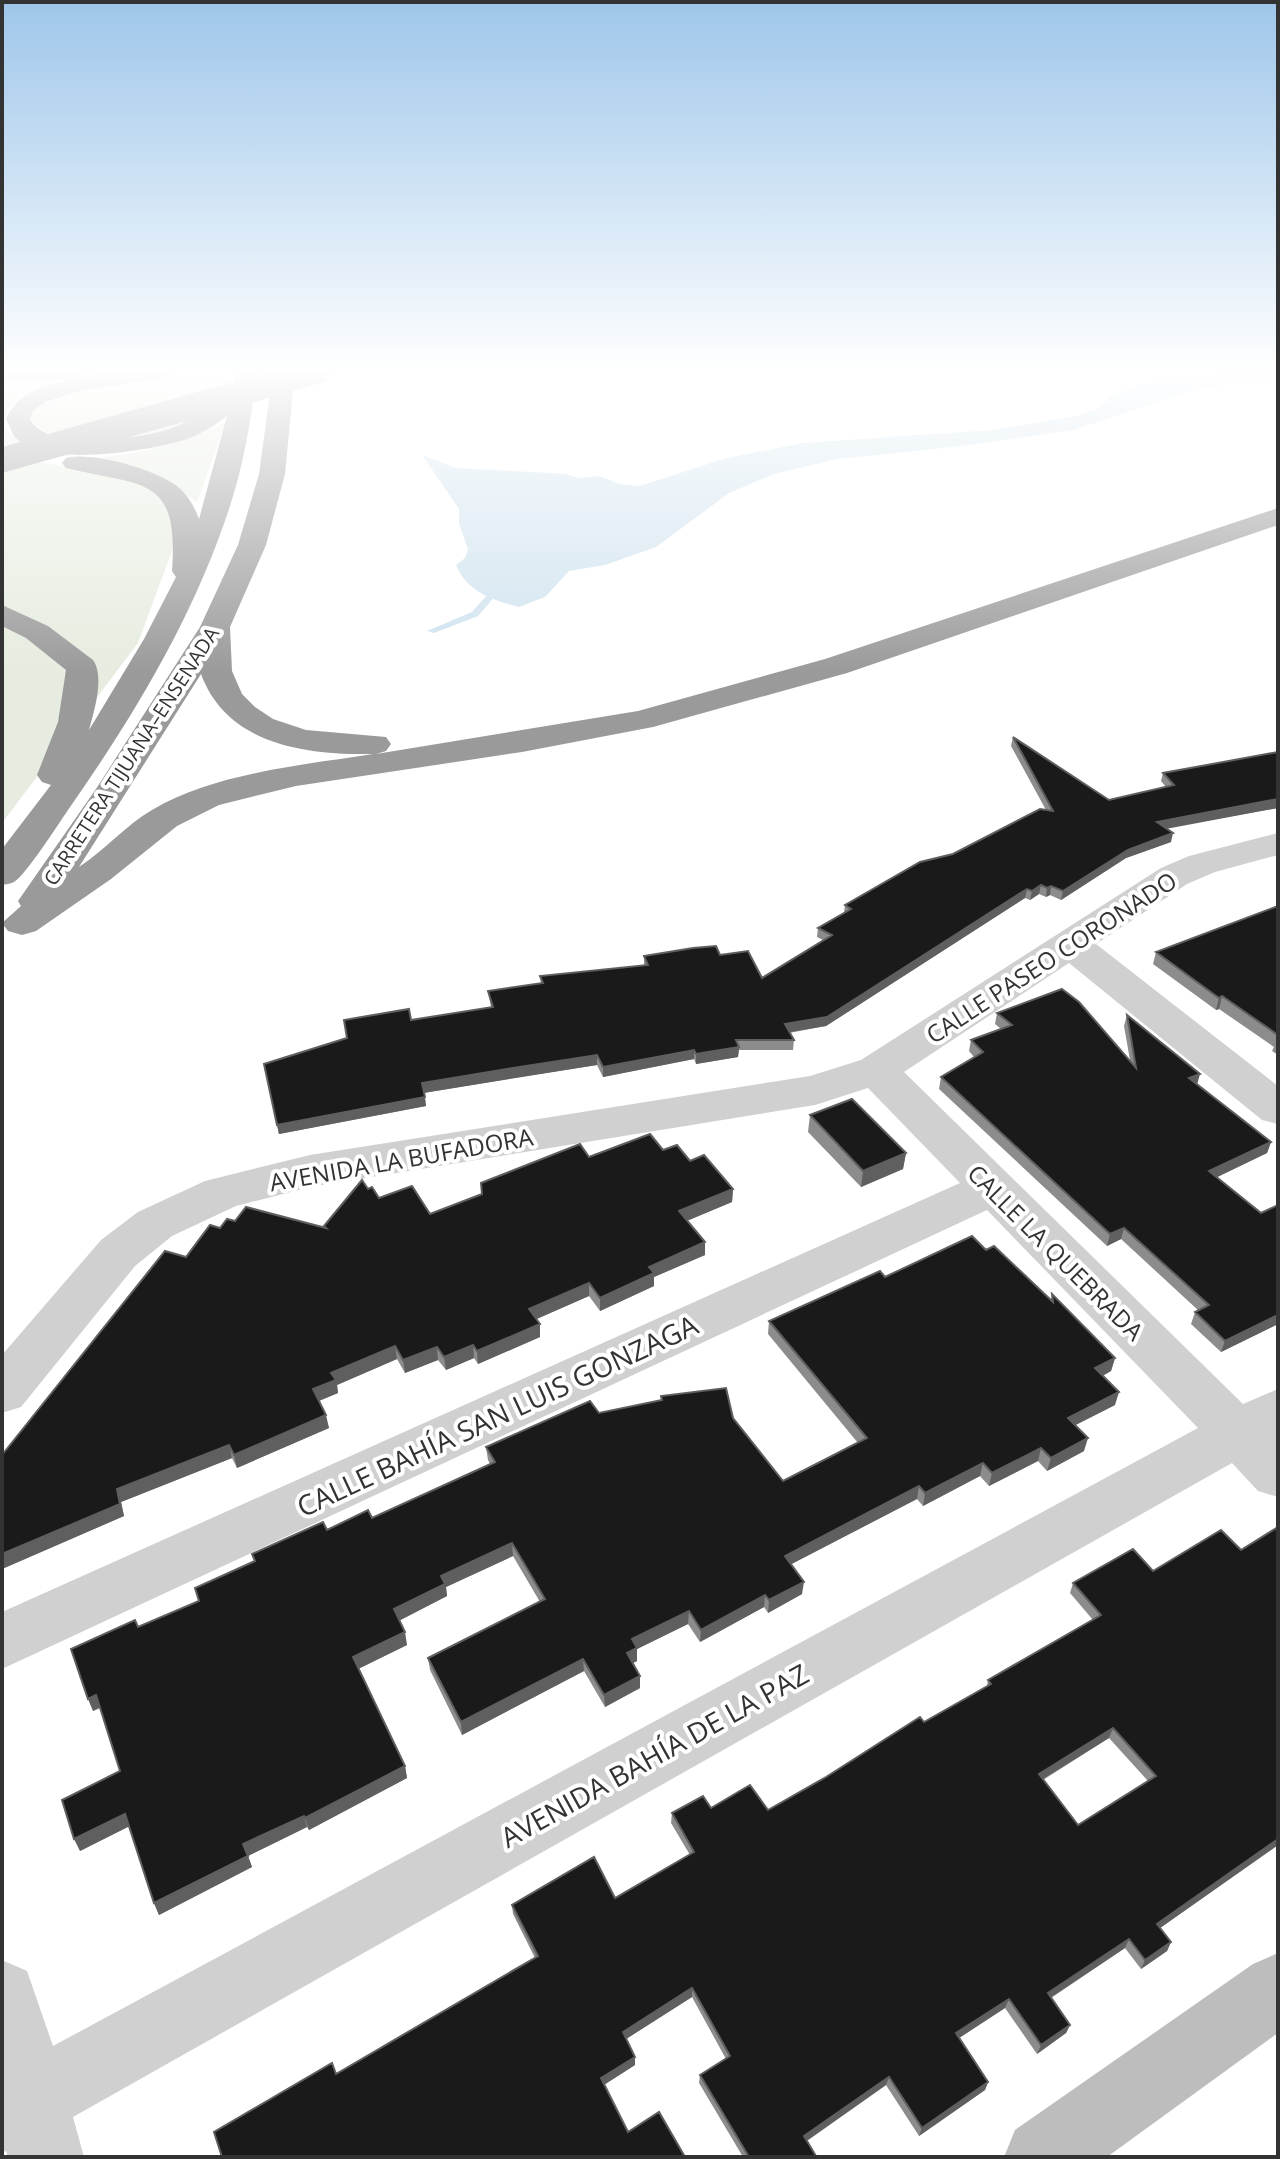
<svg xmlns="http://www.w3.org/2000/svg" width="1280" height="2159" font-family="'Open Sans',sans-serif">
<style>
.green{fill:#e6ecdf}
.water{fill:#cfe2ee}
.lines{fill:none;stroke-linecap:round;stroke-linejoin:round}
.stream{fill:#cfe2ee;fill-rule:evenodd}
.minor{fill:#d0d0d0;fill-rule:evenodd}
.secondary{fill:#bdbdbd;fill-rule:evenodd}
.motorway{fill:#9a9a9a;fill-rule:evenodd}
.motorway-bridge{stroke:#9a9a9a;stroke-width:25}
.wall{fill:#8c8c8c;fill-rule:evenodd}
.shaded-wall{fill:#5f5f5f}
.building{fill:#1a1a1a;stroke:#5f5f5f;stroke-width:2;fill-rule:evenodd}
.labels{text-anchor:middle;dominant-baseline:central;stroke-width:8;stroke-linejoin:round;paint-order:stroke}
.far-street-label{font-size:20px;fill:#333;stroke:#fff}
.street-label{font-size:24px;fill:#333;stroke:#fff}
.near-street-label{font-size:28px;fill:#333;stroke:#fff}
</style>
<rect width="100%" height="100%" fill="#fff"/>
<path class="green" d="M94,371C62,378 33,389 7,410L4,428C57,481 168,451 226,422L197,502C143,463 67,456 2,443V373Z
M156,371H231C226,387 223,405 208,414C173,435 54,460 29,417C49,383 119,379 156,371Z
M2,457L118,474L162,492L176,540L138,643L2,823Z"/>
<path class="water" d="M1216,371H1278V386L1240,383L1201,388L1073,430L962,446L837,459L774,474L729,493L656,547L605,565L569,571L545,597L519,607C493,600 467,592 456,565L465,558L468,549L459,523V509L422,455L456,468L566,474L579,478L599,476L620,484L640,486L723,459L803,443L993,430L1076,416L1095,410L1109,398L1135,386Z"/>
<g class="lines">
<path class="stream" d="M495,586L502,588L478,616L434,633L427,631L472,612Z"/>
<path class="minor" d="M1278,833V855L1215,872L1187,884L1096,944L1278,1086V1124L1262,1120L1069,963L904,1072L1243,1404L1278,1389V1497L1258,1491L1232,1463L73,2117L84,2157H8L6,2151L2,2153V1960L27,1971L53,2046L1198,1428L987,1210L2,1669V1612L960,1183L868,1088L815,1105L310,1187L236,1206L172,1236L135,1266L21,1407L2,1413V1355L101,1240L138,1212L205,1181L310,1155L810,1076L861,1060L1161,868L1189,856Z"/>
<path class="secondary" d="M1278,1953V2033L1107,2157H1004L1015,2130L1253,1964Z"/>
<path class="motorway" d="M2,371H87L84,376L110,371H175L164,378L83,390L45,402L33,411L30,419C46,452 139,439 169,429C192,421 213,405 232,390L236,371H258C251,417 244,466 228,512C192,620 133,717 68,810C59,823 25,876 14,882C10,884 6,884 2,885V849L51,785L42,782L37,775L58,722L66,670L26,638L2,626V605L48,626L93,660C105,677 94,711 89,730L144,639L176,577L172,571C179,474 143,487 66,468L62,463L66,458C91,451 153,469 174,484C186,492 194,505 199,519L227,416C214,426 200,435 184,440C148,451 42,469 14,436C11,431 9,424 6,419C18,391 45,386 73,379L2,381Z
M273,371H295L285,474L266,545L230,627L232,671L242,694L255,707L273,719L306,730L386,737L391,744L386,751L376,754L638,711L825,659L1278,508V525L847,673L653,727L522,752L296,786L219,805L177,826L111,879L36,931L22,935L8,931L2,923L21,906L18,901L96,789L200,627L238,545L259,474ZM201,674C227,745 306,755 373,754C303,765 214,773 152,810C126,825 105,850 79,867Z"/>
<path class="motorway-bridge" d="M2,460L318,371"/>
</g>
<path class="wall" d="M1013,737L1109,800L1166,787L1161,781L1163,773L1278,752V808L1166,828L1171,842L1126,858L1061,900L1050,895L1046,897L1039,894L1030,900L1025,898L826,1026L789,1033L794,1040L793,1050H739L738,1057L696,1064L694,1059L603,1077L597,1065L513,1078L424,1093L426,1106L279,1134L264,1064L411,1020L491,1007L488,991L541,983L540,976L644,966V956L720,955L762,978L823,940L817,937L818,928L844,913L845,905L1046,810L1011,746Z
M1278,906V1055L1272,1051L1274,1047L1219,1009L1216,1010L1153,964L1156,952Z
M997,1013L1130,1060L1124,1026L1127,1015L1197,1084L1271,1142L1267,1153L1217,1177L1261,1213L1278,1205V1324L1221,1352L1191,1324L1195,1312L1199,1311L1121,1239L1107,1246L939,1089L941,1077L974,1057L969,1051L971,1040L1001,1029L995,1024Z
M810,1115L906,1153L903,1169L861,1187L808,1132Z
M663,1150L690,1161L733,1189L732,1202L687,1221L705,1242V1255L654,1277V1286L600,1311L589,1296L536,1319L540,1337L478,1364L474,1358L446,1370L438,1360L405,1373L397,1359L337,1385L338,1393L319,1401L329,1428L237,1468L232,1458L121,1502L124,1516L2,1569L220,1228L235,1221L325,1228L324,1226L368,1189L379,1198L430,1214L589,1157Z
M986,1250L1051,1300L1052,1294L1115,1358L1111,1371L1103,1376L1115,1405L1075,1425L1084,1451L1047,1471L1038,1461L989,1486L980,1476L923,1506L917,1499L791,1564L802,1594L768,1613L764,1607L700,1642L688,1624L637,1649V1661L633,1663L640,1688L605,1707L584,1671L462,1735L430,1670L428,1658L540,1602L513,1556L446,1587L447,1596L399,1621L407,1645L358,1669L405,1766L407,1778L309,1830L307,1827L248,1856L252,1867L159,1915L154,1903L129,1826L80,1851L120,1771L100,1708L93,1711L138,1627L199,1601L195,1588L254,1561L252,1554L327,1530L372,1518L490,1464L488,1460L486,1447L599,1413L661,1400V1396L733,1418L783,1481L858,1443L768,1334L769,1321L885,1277Z
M1278,1527V1845L1160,1928L1171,1942L1167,1951L1141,1969L1125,1948L1051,1998L1070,2025L1066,2033L1037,2054L1005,2008L959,2038L988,2082L985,2090L919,2136L886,2085L807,2141L816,2157H743L699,2083L700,2075L726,2059L692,1997L626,2039L635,2057V2065L604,2085L628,2132L336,2074L535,1958L513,1914L512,1905L615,1898L690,1855L671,1823L672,1813L711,1808L768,1810L924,1722L987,1686L988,1680L1093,1620L1070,1593L1073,1583L1153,1571L1241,1550ZM1109,1738L1148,1781L1078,1825L1043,1780Z"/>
<path class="shaded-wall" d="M1278,799V808L1155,831L1157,822Z
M1173,833L1171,842L1126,858L1061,900L1063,891L1128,850Z
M1041,885L1039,894L1030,900L1032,891Z
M1051,886L1050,895L1046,897L1047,888Z
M1027,889L1025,898L826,1026L784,1033L785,1024Z
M1222,996L1219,1009L1216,1010L1219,998Z
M739,1047L738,1057L696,1064V1054Z
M694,1050V1059L603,1077V1067Z
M597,1055V1065L423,1093L422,1083Z
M1200,1074L1197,1085L1189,1078Z
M425,1097L426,1106L279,1134L277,1125Z
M1271,1142L1267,1153L1205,1183L1209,1171Z
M906,1153L903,1169L861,1187L863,1171Z
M733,1189L732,1202L679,1224V1211Z
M1124,1228L1121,1239L1107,1246L1110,1234Z
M705,1242V1255L654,1277V1286L600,1311V1298L649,1267Z
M589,1283V1296L530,1322L529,1309Z
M1278,1315V1324L1221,1352L1225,1341Z
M540,1324V1337L478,1364L477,1351Z
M473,1345L474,1358L446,1370L444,1357Z
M395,1346L397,1359L337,1385L338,1393L316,1402L313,1389L331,1373Z
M437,1347L438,1360L405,1373L403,1360Z
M1115,1358L1111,1371L1092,1381L1095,1368Z
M1119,1392L1115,1405L1064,1431L1068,1418Z
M326,1415L329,1428L237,1468L234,1455Z
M1088,1438L1084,1451L1047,1471L1051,1458Z
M229,1445L232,1458L121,1502L124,1516L2,1569V1554L117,1489Z
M1041,1448L1038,1461L989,1486L992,1473Z
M983,1463L980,1476L923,1506L925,1493Z
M919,1486L917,1499L784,1568L785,1556Z
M512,1543L513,1556L446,1587L447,1596L396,1622L394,1609L441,1576Z
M804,1582L802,1594L768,1613L769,1600Z
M765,1595L764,1607L700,1642L701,1630Z
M689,1611L688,1624L637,1649V1661L627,1666V1653L632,1639Z
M405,1632L407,1645L356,1670L353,1657Z
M583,1659L584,1671L462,1735L461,1722Z
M640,1676V1688L605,1707L604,1695Z
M96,1695L101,1707L93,1711L88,1699Z
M1113,1728L1109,1738L1035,1784L1039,1774Z
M405,1766L407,1778L309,1830L305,1818Z
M125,1814L130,1826L80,1851L74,1839Z
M304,1816L307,1827L248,1856L252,1867L159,1915L154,1903L243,1844Z
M1278,1839V1845L1153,1933L1157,1924Z
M1129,1939L1125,1948L1044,2002L1048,1993Z
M1171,1942L1167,1951L1141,1969L1145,1960Z
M692,1988V1997L623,2041V2032Z
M1009,1999L1005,2008L953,2042L956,2033Z
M1070,2025L1066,2033L1037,2054L1041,2045Z
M635,2057V2065L602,2086L601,2078Z
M889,2077L886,2085L802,2144L804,2136Z
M988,2082L985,2090L919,2136L922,2128Z"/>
<path class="building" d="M1013,737L1109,800L1174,785L1163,773L1278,752V799L1157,822L1173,833L1128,850L1063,891L1051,886L1047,888L1041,885L1032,891L1027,889L827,1017L785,1024L794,1040H736L739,1047L696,1054L694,1050L603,1067L597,1055L513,1068L422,1083L425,1097L277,1125L264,1064L347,1038L344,1020L409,1009L411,1020L493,1007L488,991L543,983L540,976L648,965L644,956L693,948L716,946L720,955L748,951L762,978L832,935L818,928L851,909L845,905L920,862L953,854L1040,809L1053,811Z
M1278,906V1035L1222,996L1219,998L1156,952Z
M1062,989L1079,1002L1136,1068L1127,1015L1200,1074L1189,1078L1271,1142L1209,1171L1261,1213L1278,1205V1315L1225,1341L1195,1312L1209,1305L1124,1228L1110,1234L941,1077L983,1052L971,1040L1012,1025L997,1013Z
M852,1099L906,1153L863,1171L810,1115Z
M650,1134L663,1150L677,1145L690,1161L704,1155L733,1189L679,1211L705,1242L649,1267L654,1273L600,1298L589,1283L529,1309L540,1324L477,1351L473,1345L444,1357L437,1347L403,1360L395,1346L331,1373L336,1380L313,1389L326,1415L234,1455L229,1445L117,1489L120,1504L2,1554V1455L165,1251L186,1257L210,1225L220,1228L227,1219L235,1221L246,1207L326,1228L324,1226L362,1180L368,1189L372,1187L379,1198L412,1186L430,1214L482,1194L481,1183L580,1144L589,1157Z
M972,1236L986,1250L994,1246L1053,1302L1052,1294L1115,1358L1095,1368L1119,1392L1068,1418L1088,1438L1051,1458L1041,1448L992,1473L983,1463L925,1493L919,1486L785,1556L804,1582L769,1600L765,1595L701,1630L689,1611L632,1639L637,1648L627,1653L640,1676L604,1695L583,1659L461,1722L428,1658L545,1599L512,1543L441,1576L445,1584L394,1609L405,1632L353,1657L405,1766L305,1818L304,1816L243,1844L248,1856L154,1903L125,1814L74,1839L62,1800L120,1771L96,1695L88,1699L71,1649L135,1620L138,1627L199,1601L195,1588L255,1561L252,1554L323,1522L327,1530L368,1510L372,1518L495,1462L486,1447L590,1401L599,1413L662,1400L661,1396L726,1388L733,1418L783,1481L867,1438L769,1321L880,1271L885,1277Z
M1278,1527V1839L1157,1924L1171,1942L1145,1960L1129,1939L1048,1993L1070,2025L1041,2045L1009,1999L956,2033L988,2082L922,2128L889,2077L804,2136L816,2156L815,2157H749L700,2075L730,2056L692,1988L623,2032L635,2057L601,2078L628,2132L659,2112L685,2157H222L214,2132L332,2063L336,2074L538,1956L512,1905L594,1857L615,1898L694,1852L672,1813L703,1796L711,1808L750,1785L768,1810L826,1777L920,1717L924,1722L991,1684L988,1680L1101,1615L1073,1583L1133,1549L1153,1571L1221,1530L1241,1550ZM1113,1728L1156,1776L1078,1825L1039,1774Z"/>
<linearGradient id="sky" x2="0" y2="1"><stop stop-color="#9ec6ea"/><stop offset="0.55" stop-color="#fff"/><stop offset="1" stop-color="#fff" stop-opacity="0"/></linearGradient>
<rect width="1280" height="674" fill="url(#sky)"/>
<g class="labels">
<g class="far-street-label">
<text transform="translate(131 756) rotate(-57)">CARRETERA TIJUANA–ENSENADA</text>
</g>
<g class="street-label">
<text transform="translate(1051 957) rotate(-33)">CALLE PASEO CORONADO</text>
<text transform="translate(401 1159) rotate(-10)">AVENIDA LA BUFADORA</text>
<text transform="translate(1056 1252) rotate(45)">CALLE LA QUEBRADA</text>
</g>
<g class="near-street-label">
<text transform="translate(497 1415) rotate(-25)">CALLE BAHÍA SAN LUIS GONZAGA</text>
<text transform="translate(654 1755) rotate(-29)">AVENIDA BAHÍA DE LA PAZ</text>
</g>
</g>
<rect width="1280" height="2159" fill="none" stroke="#333333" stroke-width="8"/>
</svg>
